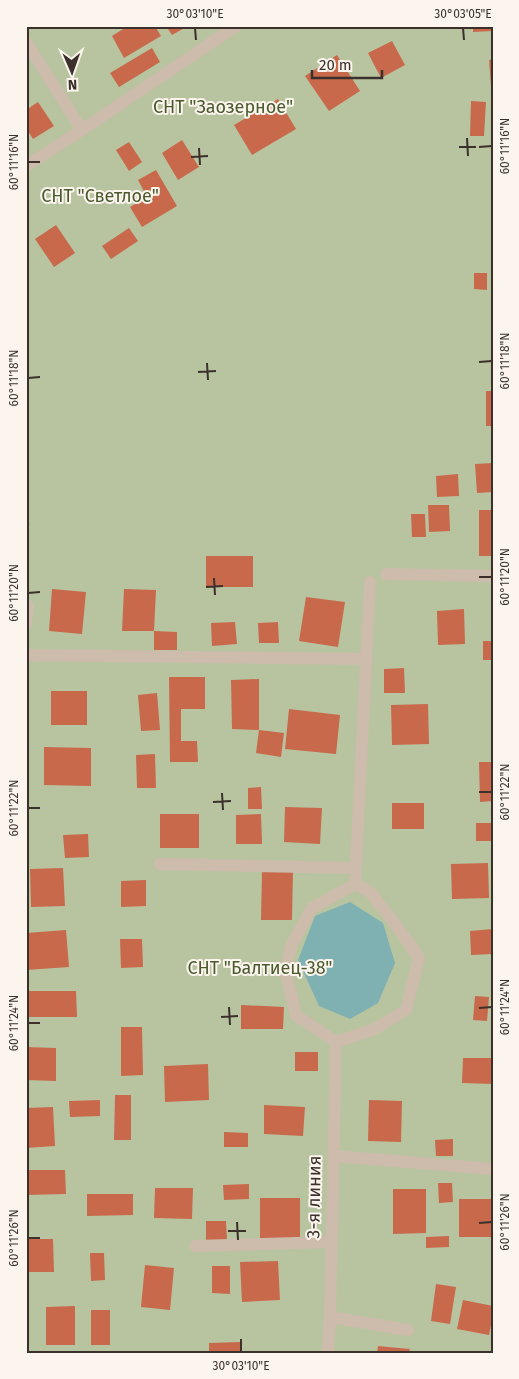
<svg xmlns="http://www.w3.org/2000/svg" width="519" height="1379" font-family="'Fira Sans',sans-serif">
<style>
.green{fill:#b8c4a0}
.water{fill:#7fb0b2}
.building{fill:#c8694b}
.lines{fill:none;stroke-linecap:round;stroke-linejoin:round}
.path{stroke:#b9a596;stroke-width:3;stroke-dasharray:2.5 2.5;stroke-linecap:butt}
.minor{stroke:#cdbbac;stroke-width:12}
.ticks{fill:none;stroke:#3b302b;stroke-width:2}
.labels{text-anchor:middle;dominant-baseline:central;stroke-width:4;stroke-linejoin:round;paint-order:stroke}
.park-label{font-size:18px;fill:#4a5a2e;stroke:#fbf5ee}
.street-label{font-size:18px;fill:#3b302b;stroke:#fbf5ee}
.neatline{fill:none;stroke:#3b302b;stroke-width:2}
.ticks-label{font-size:12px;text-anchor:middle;fill:#3b302b}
</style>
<rect width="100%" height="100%" fill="#f4ebe1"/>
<path class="green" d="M26,26H493V1353H26Z"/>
<path class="water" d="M350,902L383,923L395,963L378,1003L350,1019L319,1006L298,960L315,916Z"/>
<path class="building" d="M128,26H155L161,36L124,58L112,36Z
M166,26H188L172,35Z
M473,26H493V31L473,32Z
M392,41L405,65L381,78L368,53Z
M152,48L160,62L119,87L110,73Z
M337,55L360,91L329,111L305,76Z
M493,59V87H491L489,60Z
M278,99L296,129L252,155L234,125Z
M471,101L486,102L484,136H470Z
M38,102L54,126L33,139L26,128V110Z
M182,140L199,167L178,180L162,153Z
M129,142L142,162L129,171L116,150Z
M156,170L177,206L142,227L130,207L147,197L138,180Z
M56,225L75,253L54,267L35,239Z
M129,228L138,241L111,259L102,246Z
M474,273H487V290L474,289Z
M486,391H493V426H486Z
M493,463V492L477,493L475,464Z
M458,474L459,496L437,497L436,476Z
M428,505H449L450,531L429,532Z
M479,510H493V556H479Z
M411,514H425L426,537H412Z
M206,556H253V587H206Z
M52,589L86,592L82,634L49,631Z
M124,589L156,590L154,631L177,632V650H154V631H122Z
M306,597L345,602L338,647L299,641Z
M464,609L465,644L438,645L437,611Z
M235,622L237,644L212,646L211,623Z
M278,622L279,643H259L258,623Z
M483,641H493V660H483Z
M404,668L405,693H384V669Z
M169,677H205V709H181V741H197L198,762H170Z
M259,679V730L232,729L231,680Z
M51,691H87V725H51Z
M157,693L160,730L141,731L138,695Z
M428,704L429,744L392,745L391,705Z
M289,709L340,715L336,754L285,749Z
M259,730L284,733L281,757L256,753Z
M44,747L91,748V786L44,785Z
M155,754L156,788H137L136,755Z
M479,762H493V801L480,802Z
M261,787L262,809H248V788Z
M392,803H424V829H392Z
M285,807L322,808L320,844L284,842Z
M160,814H199V848H160Z
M261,814L262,844H236V815Z
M476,823H493V841H476Z
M88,834L89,857L65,858L63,835Z
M488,863L489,898L452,899L451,864Z
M63,868L65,906L31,907L30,869Z
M262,870H293L292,920H261Z
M146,880V906L121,907V881Z
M493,929V954L471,955L470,931Z
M66,930L69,967L26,970V933Z
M120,939H142L143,967L121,968Z
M28,991H76L77,1017H28Z
M475,996L489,997L487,1021L473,1020Z
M241,1005L284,1007L283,1029H241Z
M121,1027H142L143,1075L121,1076Z
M26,1047L56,1048V1081L26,1080Z
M295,1052H318V1071H295Z
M463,1058H493V1084L462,1083Z
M208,1064L209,1100L165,1102L164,1066Z
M115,1095H131V1140H114Z
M100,1100V1116L70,1117L69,1101Z
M369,1100L402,1101L401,1142L368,1141Z
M264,1105L305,1107L303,1136L264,1134Z
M53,1107L55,1146L26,1148V1108Z
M224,1132L248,1133V1147H224Z
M453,1139V1156H436L435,1140Z
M26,1170H65L66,1194L26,1195Z
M438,1183H452L453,1202L439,1203Z
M249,1184V1199L224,1200L223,1185Z
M155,1188H193L192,1219L154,1218Z
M393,1189H426V1233L393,1234Z
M87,1194H133V1215L87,1216Z
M260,1198H300V1238H260Z
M459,1199H493V1237H459Z
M206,1221H226L227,1241H206Z
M449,1236V1247L426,1248V1237Z
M26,1239H53L54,1272H26Z
M90,1253H104L105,1280L91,1281Z
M278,1261L280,1300L242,1302L240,1262Z
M145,1265L174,1268L170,1310L141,1307Z
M212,1266H230V1294L212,1293Z
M436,1284L456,1287L450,1324L431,1321Z
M463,1300L493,1306V1316L489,1335L457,1329Z
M75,1306V1345H46V1307Z
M91,1310H110V1345H91Z
M241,1342V1353H209V1343Z
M378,1346L410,1349L409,1353H377Z"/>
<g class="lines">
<path class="path" d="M26,519L28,524L26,561L28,590"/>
<path class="minor" d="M26,42L82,130
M26,166L82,130L236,26
M386,574L493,576
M26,623L28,606
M26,655L367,659
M160,864L356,868
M355,884L370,892L396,925L419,958L406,1010L375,1029L336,1042L296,1015L285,969L292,944L312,908Z
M355,884L370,582
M333,1156L493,1169
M195,1246L331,1242
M330,1317L408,1330
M328,1353L330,1317L336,1042"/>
</g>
<path class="ticks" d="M195,28L196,40M463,28L464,40M467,138L468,156M459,147H476M479,147L492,146M199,148L200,165M191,157L208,156M28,162H40M479,362L492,361M207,363L208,380M198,372L216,371M28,378L40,377M479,577H492M214,578L215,595M206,587L223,586M28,593L40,592M479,792H492M222,793L223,810M213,802L231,801M28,808H40M229,1007L230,1025M479,1008L492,1007M221,1017L238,1016M28,1023H40M237,1222L238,1240M479,1223L492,1222M228,1231H246M28,1238H40M241,1339V1352"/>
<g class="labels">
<g class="park-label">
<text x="223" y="107">СНТ "Заозерное"</text>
<text x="100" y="196">СНТ "Светлое"</text>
<text x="260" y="968">СНТ "Балтиец-38"</text>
</g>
<g class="street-label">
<text transform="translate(314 1197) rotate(-89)">3-я линия</text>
</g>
</g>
<rect width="519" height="1379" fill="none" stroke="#fbf5ee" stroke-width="55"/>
<g transform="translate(72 72) rotate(178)" stroke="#fbf5ee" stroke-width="4" paint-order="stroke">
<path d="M0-4L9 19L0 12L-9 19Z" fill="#3b302b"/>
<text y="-8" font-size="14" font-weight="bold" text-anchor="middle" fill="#3b302b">N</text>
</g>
<path d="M312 70v8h70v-8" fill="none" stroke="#3b302b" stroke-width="2.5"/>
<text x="319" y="70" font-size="15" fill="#3b302b" stroke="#fbf5ee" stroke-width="4" paint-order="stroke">20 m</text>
<rect x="28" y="28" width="464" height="1324" class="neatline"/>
<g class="ticks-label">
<text x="195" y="18">30°03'10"E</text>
<text x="463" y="18">30°03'05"E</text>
<text transform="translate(505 146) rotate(-90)" y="4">60°11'16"N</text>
<text transform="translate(14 162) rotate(-90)" y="4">60°11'16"N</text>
<text transform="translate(505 361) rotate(-90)" y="4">60°11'18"N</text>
<text transform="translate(14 378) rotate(-90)" y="4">60°11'18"N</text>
<text transform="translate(505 577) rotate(-90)" y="4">60°11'20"N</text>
<text transform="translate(14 593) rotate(-90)" y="4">60°11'20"N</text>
<text transform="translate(505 792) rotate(-90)" y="4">60°11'22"N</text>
<text transform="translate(14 808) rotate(-90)" y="4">60°11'22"N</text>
<text transform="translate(505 1007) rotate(-90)" y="4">60°11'24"N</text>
<text transform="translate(14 1023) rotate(-90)" y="4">60°11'24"N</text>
<text transform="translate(505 1222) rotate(-90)" y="4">60°11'26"N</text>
<text transform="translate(14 1238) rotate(-90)" y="4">60°11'26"N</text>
<text x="241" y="1370">30°03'10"E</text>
</g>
</svg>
